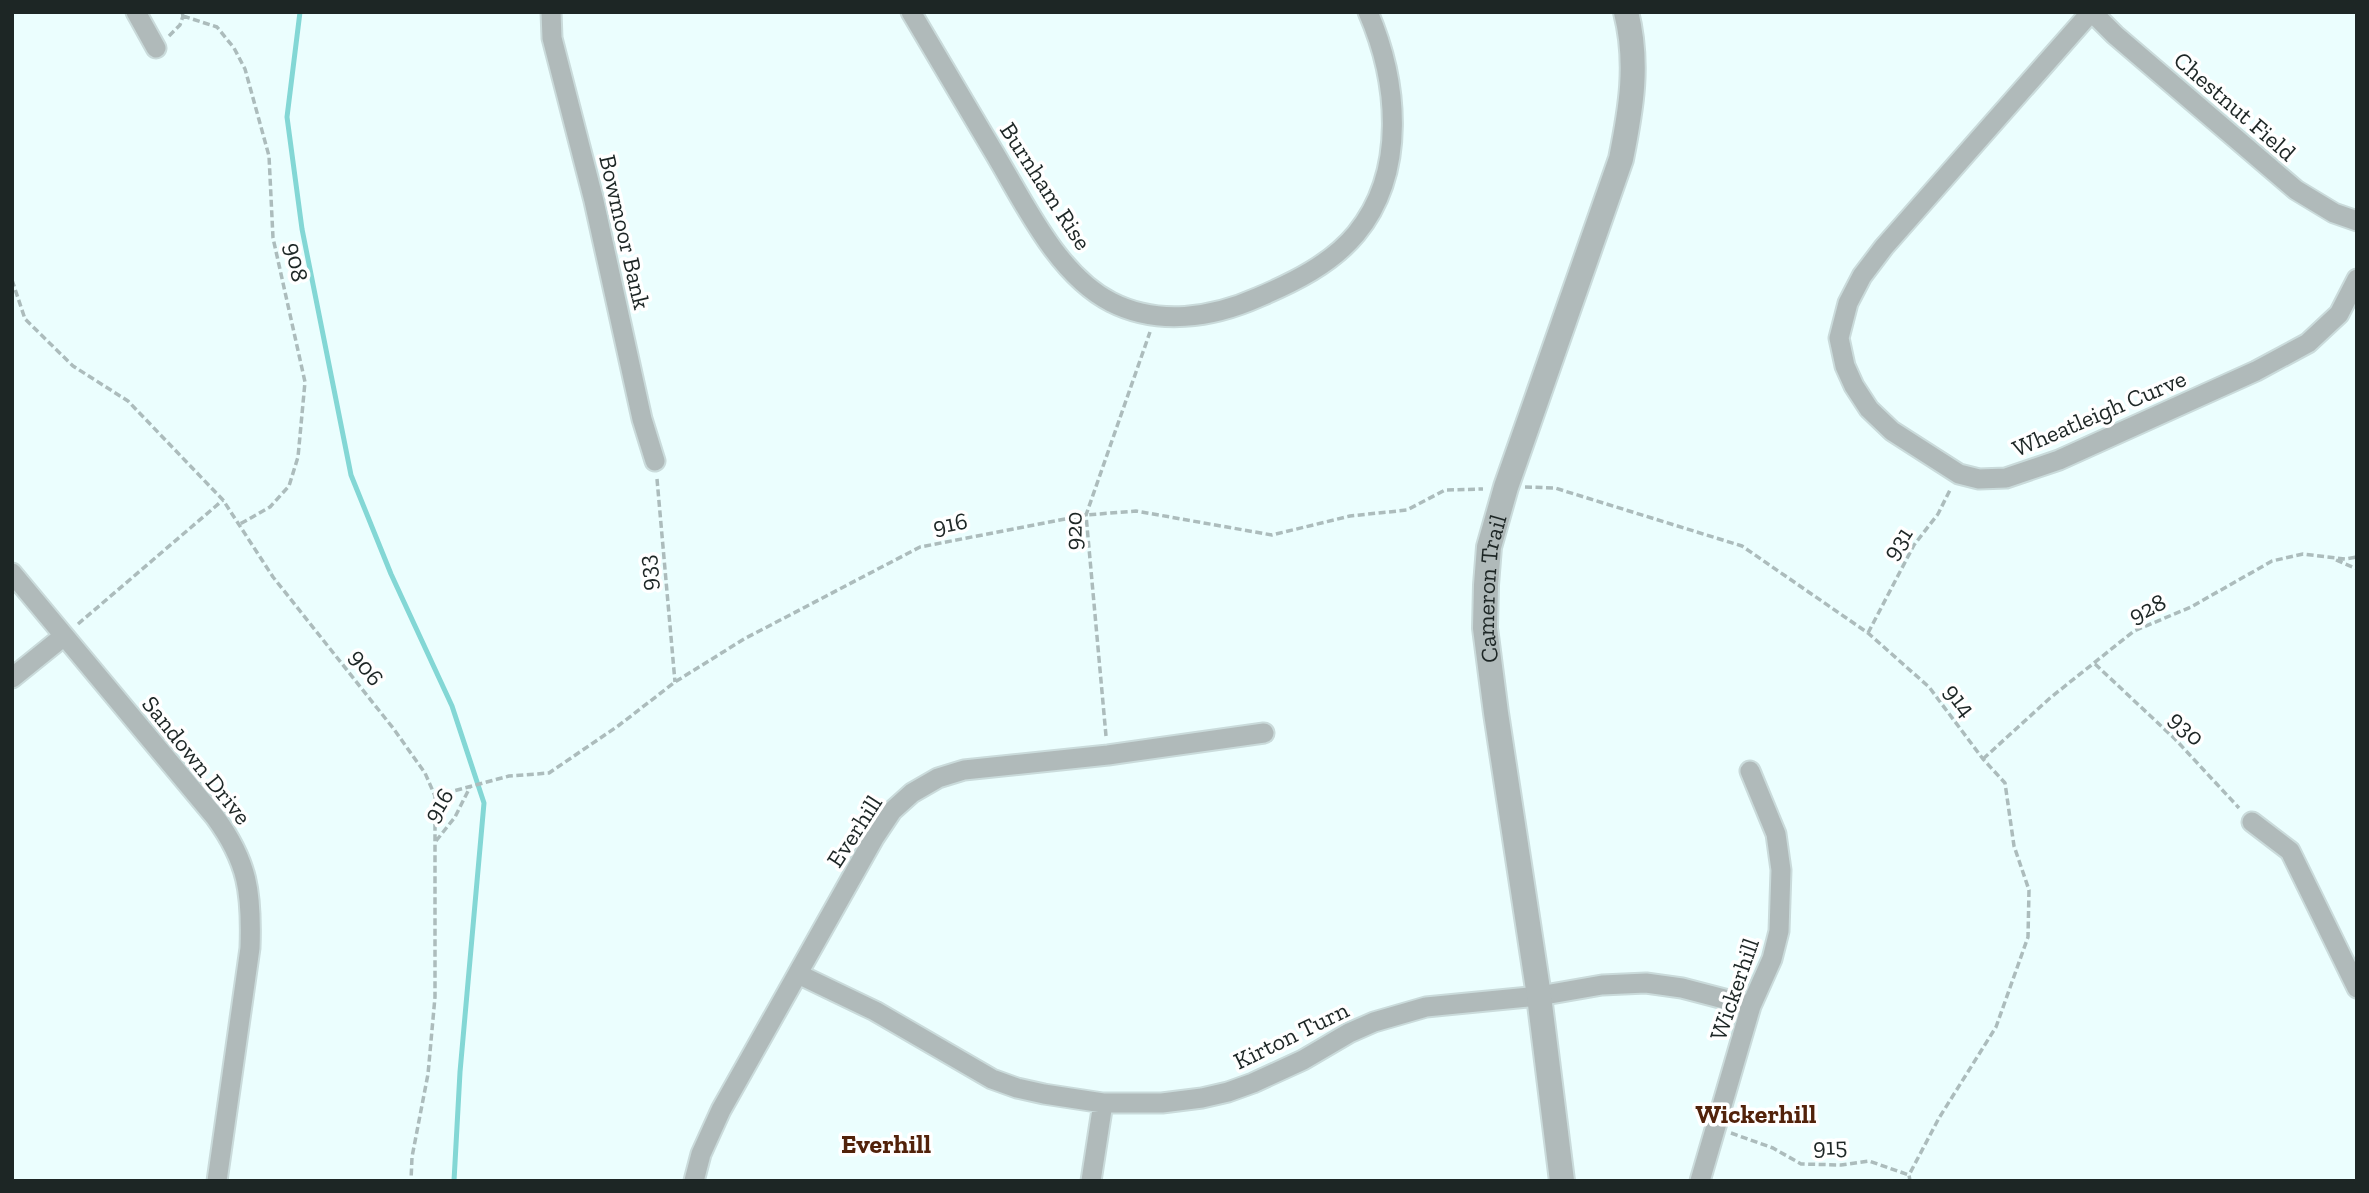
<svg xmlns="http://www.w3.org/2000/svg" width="2369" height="1193" font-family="'Zilla Slab',serif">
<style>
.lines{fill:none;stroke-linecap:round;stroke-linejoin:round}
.stream{stroke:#83d7d5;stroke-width:5}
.minor-casing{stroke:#cadbdb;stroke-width:23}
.tertiary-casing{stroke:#cadbdb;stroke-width:28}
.path{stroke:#acbcbc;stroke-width:3.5;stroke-dasharray:7 3.5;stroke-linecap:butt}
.minor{stroke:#b0baba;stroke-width:19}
.tertiary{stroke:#b0baba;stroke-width:24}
.labels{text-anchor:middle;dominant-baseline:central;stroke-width:7;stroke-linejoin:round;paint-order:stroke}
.street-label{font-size:24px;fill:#1d2625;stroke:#fff}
.neighbourhood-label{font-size:26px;font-weight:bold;fill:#52220a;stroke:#fff}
</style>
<rect width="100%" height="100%" fill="#ebfefe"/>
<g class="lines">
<path class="stream" d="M300,12L287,117L302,229L351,475L391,574L452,706L484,803L460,1072L454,1181"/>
<g class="minor-casing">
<path id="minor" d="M136,12L156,48
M551,12L552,38L594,201L642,419L655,461
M911,12C938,58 965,103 992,149C1023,200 1056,274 1111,302C1158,326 1212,318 1259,297C1294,282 1331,264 1356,234C1407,172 1398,81 1368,12
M2091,12L1884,247L1862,276L1848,303L1839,338L1845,366L1854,386L1869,409L1892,431L1959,474L1979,479L2006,478L2059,460L2256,371L2308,343L2339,314L2357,279
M2092,12L2115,35L2296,190L2334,213L2357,221
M12,573L215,817C248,862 252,893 250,948L217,1181
M12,678L64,636
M2252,822L2290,851L2357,988
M798,974L875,1011L992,1079L1017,1088L1044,1094L1103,1103H1162L1202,1098L1228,1092L1253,1083L1303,1060L1349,1033L1374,1022L1426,1007L1539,996L1602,985L1646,983L1682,988L1751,1006
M694,1181L701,1154L721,1110L874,838L892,811L912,793L938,778L964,770L1108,755L1264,733
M1091,1181L1103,1103
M1700,1181L1751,1006L1772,959L1779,931L1781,870L1776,834L1750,771"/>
</g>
<g class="tertiary-casing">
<g id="tertiary">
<path id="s1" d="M1562,1181L1539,996L1496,713L1485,628L1486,585L1489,547L1506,487L1621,159C1631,109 1639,63 1626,12"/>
</g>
</g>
<path class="path" d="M183,16L217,27L234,48L245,69L269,156L273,238L305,382L298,457L289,486L270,507L240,524
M169,36L180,25L183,16L182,12
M12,280L25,319L73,366L128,401L223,500L273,577L393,728L425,773L435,796V997L428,1074L412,1157L411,1181
M657,479L675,682
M1525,487L1555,488L1742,546L1868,633L1929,687L1983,759L2005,783L2014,846L2029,890L2028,937L1996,1027L1939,1118L1909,1175L1910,1181
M2336,560L2357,569
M78,624L223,500
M1868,633L1914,545L1938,514L1951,488
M2095,664L2175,739L2239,808
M1106,736L1086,515L1150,332
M1983,759L2050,698L2134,631L2191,607L2272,561L2303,554L2345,559L2357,557
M435,796L509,776L549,773L618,726L675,682L744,639L920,547L1086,515L1136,511L1272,535L1350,516L1407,510L1445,490L1483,489
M436,841L455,817L470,787
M1731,1133L1773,1148L1801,1164L1841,1165L1869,1161L1909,1175"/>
<use href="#minor" class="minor"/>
<use href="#tertiary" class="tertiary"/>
</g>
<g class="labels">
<g class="street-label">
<text transform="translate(2235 106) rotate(41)">Chestnut Field</text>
<text transform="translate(1046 186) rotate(57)">Burnham Rise</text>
<text transform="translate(625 232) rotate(77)">Bowmoor Bank</text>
<text transform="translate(297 262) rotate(78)">908</text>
<text transform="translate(2099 413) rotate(-23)">Wheatleigh Curve</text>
<text transform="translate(950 523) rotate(-11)">916</text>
<text transform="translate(1073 531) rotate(-89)">920</text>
<text transform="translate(1897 543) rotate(-57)">931</text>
<text transform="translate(647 573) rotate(-95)">933</text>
<text stroke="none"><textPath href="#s1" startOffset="598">Cameron Trail</textPath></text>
<text transform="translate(2147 608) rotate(-26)">928</text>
<text transform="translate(367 667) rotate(52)">906</text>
<text transform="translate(1960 700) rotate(53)">914</text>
<text transform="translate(2187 728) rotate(44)">930</text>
<text transform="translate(197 760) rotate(51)">Sandown Drive</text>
<text transform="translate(438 805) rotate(-58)">916</text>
<text transform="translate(854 831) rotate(-57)">Everhill</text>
<text transform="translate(1734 989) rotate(-71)">Wickerhill</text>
<text transform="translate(1291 1035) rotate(-26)">Kirton Turn</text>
<text transform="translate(1830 1146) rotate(-2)">915</text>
</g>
<g class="neighbourhood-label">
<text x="1756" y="1114">Wickerhill</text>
<text x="886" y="1144">Everhill</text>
</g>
</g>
<rect width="2369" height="1193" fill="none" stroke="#1d2625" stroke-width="28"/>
</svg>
